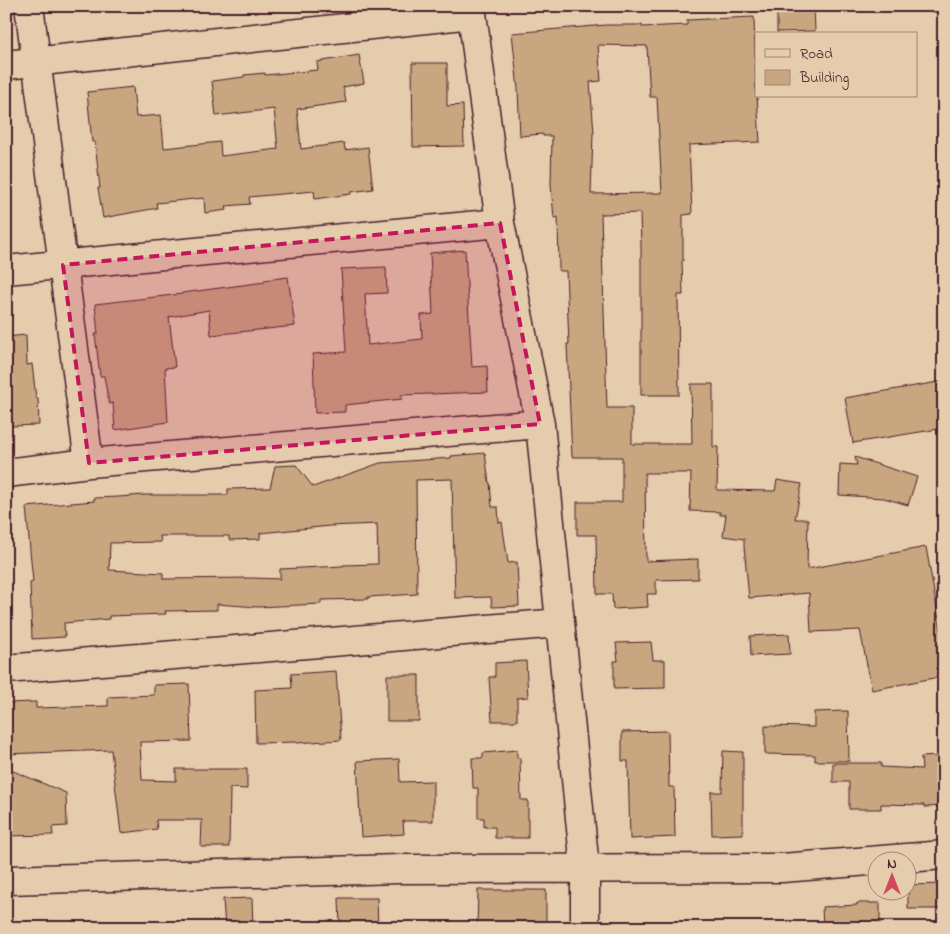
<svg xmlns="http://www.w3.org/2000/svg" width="950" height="934" font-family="'Indie Flower',sans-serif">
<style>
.building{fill:#c8a780;stroke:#4a1f2b;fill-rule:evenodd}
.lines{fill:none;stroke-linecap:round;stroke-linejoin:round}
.minor-casing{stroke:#4a1f2b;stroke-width:31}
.minor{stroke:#e4ccad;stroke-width:28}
.marked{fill:#c2185b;fill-opacity:0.2;stroke:#c2185b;stroke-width:4;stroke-dasharray:10 6;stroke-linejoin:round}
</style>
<rect width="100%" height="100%" fill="#e4ccad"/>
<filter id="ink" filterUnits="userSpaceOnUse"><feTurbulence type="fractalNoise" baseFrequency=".02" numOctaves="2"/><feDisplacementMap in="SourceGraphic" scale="10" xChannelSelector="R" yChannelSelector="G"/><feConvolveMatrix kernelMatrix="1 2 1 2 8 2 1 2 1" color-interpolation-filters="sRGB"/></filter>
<g filter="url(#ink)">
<path class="building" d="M814,8L815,31L777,32V9Z
M754,17L756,96H757L760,142L689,145L692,214L683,215V261H682L683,295H678L679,395H641V247L640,213L601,214L607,408H632V444H692L691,384H713V447H718L717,490L775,491L777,480L802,484L795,519H808L807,569L926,547L944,648V676L872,690L860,630L811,632L809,593L749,598L744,546V539L723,536L726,515H720V512L690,511L691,473H645L646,561L698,559V579L656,580V594H647L648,607L613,609L612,594H597L596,535H577V502H622V457H572L567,344H569L566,271H559L558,217L554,218L551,185L552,136H543V134L520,136L518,89L512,33L606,25H642V27L687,25V20ZM598,45L647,46L650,97H657L662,193L591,194L593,133H594L590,82L601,81Z
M359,55L364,83L343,87L346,102L297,109L301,149L344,143L345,150L368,147L373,189L351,192V194L315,199L314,191L249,197L250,204L226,206L227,210L205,213L204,198L156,203L157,208L103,218L98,188H100L95,142H92L87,92L133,87L136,117L161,115L164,148L220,142L221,156L278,149L274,109L216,116L212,81L244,77V75L265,73V75L318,70L317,62Z
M412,63H447V106L463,105L464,146L413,147Z
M465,250L472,367L487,366L488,392L401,395L402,399L345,405V412L315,413L313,354L346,352L341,269L386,267L387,293L365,294L368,345L422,339L421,315L433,314L430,253Z
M288,277L295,326L211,335L209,310L169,317L175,367L165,368L168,422L115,430L113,403L109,404L104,376H100L95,334H98L95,304L182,294V293L265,282L264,280Z
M26,335L27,365L32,364L36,398H38L39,425L11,426L10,394L6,395V337Z
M944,381V428L853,443L845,398Z
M485,453L489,483H490L492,507H498L499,523L502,522L508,563L517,562L519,606L492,607L491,597L455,598L452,479L416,480L417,594L368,597V599L321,600V604L257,607L217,604V610L165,611L166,614L109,616V619L64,623L65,637L32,639L30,583L33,582L26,507L94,501V498L118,497L144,495H228V489L270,488L275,466L296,465L313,487L380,463L451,458V456ZM377,524L378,564L343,565V566L280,569V579L252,578L163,579V573L109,570L110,543L161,542L160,536H229V540L260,539V533L330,526Z
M855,457L917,477L908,505L884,498L839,495L840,464L857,465Z
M789,634L790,654L751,656L750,636Z
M651,642L653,660H665V688L614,689V661H618L616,643Z
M526,661L528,697L517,698V721H492L489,677H495V663Z
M336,671L341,740L296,743V742L256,743L255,690L292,688L291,674Z
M387,675H419V721H387Z
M189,684L191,741L140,742L142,780L176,781V769H247V789L230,788L229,847H201L202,820H156L157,829L121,833L111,750L6,754V703L36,702V708L108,706V697L154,695V685Z
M848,711L849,761H815V755L765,754V726L814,727V712Z
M668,731L669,787H674L675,837L630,839L628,761H622V732Z
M517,750V758H520L521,800H528V838H495V827H484V818H478V788H473L472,758H483V753Z
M723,751L743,752V834L712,835L711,792H722Z
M942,756L944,806L924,807V805L881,804V809H849V782H833V763H881V767L922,769L921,757Z
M399,759L400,782L433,781V821H403L404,834L361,837L357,761Z
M6,768L66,793L67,826L52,827L53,835L6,836Z
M944,884V909H908V885Z
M478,890H546V928H477Z
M252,898L253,928H225L223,899Z
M339,898H377L378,928H340Z
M857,903H880V927L823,928L822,907L857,905Z"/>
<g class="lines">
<g class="minor-casing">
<path id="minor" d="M29,6L89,463
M471,6L500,223L540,424L585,868V928
M6,65L472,14
M6,270L500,223
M6,473L89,463L540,424
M6,669L560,623
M6,880L399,869L782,868L944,855"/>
</g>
<use href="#minor" class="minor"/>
</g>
</g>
<path class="marked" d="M500,223L540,424L89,463L63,265Z"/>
<rect width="950" height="934" fill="none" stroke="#e4ccad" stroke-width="25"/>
<rect x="12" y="12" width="925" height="909" fill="none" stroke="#4a1f2b" stroke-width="2" filter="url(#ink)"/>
<rect x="755" y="32" width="162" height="65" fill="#e4ccad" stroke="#a68779"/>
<rect x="765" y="49" width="25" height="8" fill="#e4ccad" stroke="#a68779"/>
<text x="800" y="58" font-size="15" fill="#4a1f2b">Road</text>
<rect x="765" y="70" width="25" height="15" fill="#c8a780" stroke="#a68779"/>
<text x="800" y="82" font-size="15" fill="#4a1f2b">Building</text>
<g transform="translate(892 876)"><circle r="24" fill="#e4ccad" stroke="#a68779"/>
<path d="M0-4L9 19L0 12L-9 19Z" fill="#d1495b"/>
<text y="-8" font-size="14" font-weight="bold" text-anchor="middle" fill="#4a1f2b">N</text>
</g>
</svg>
